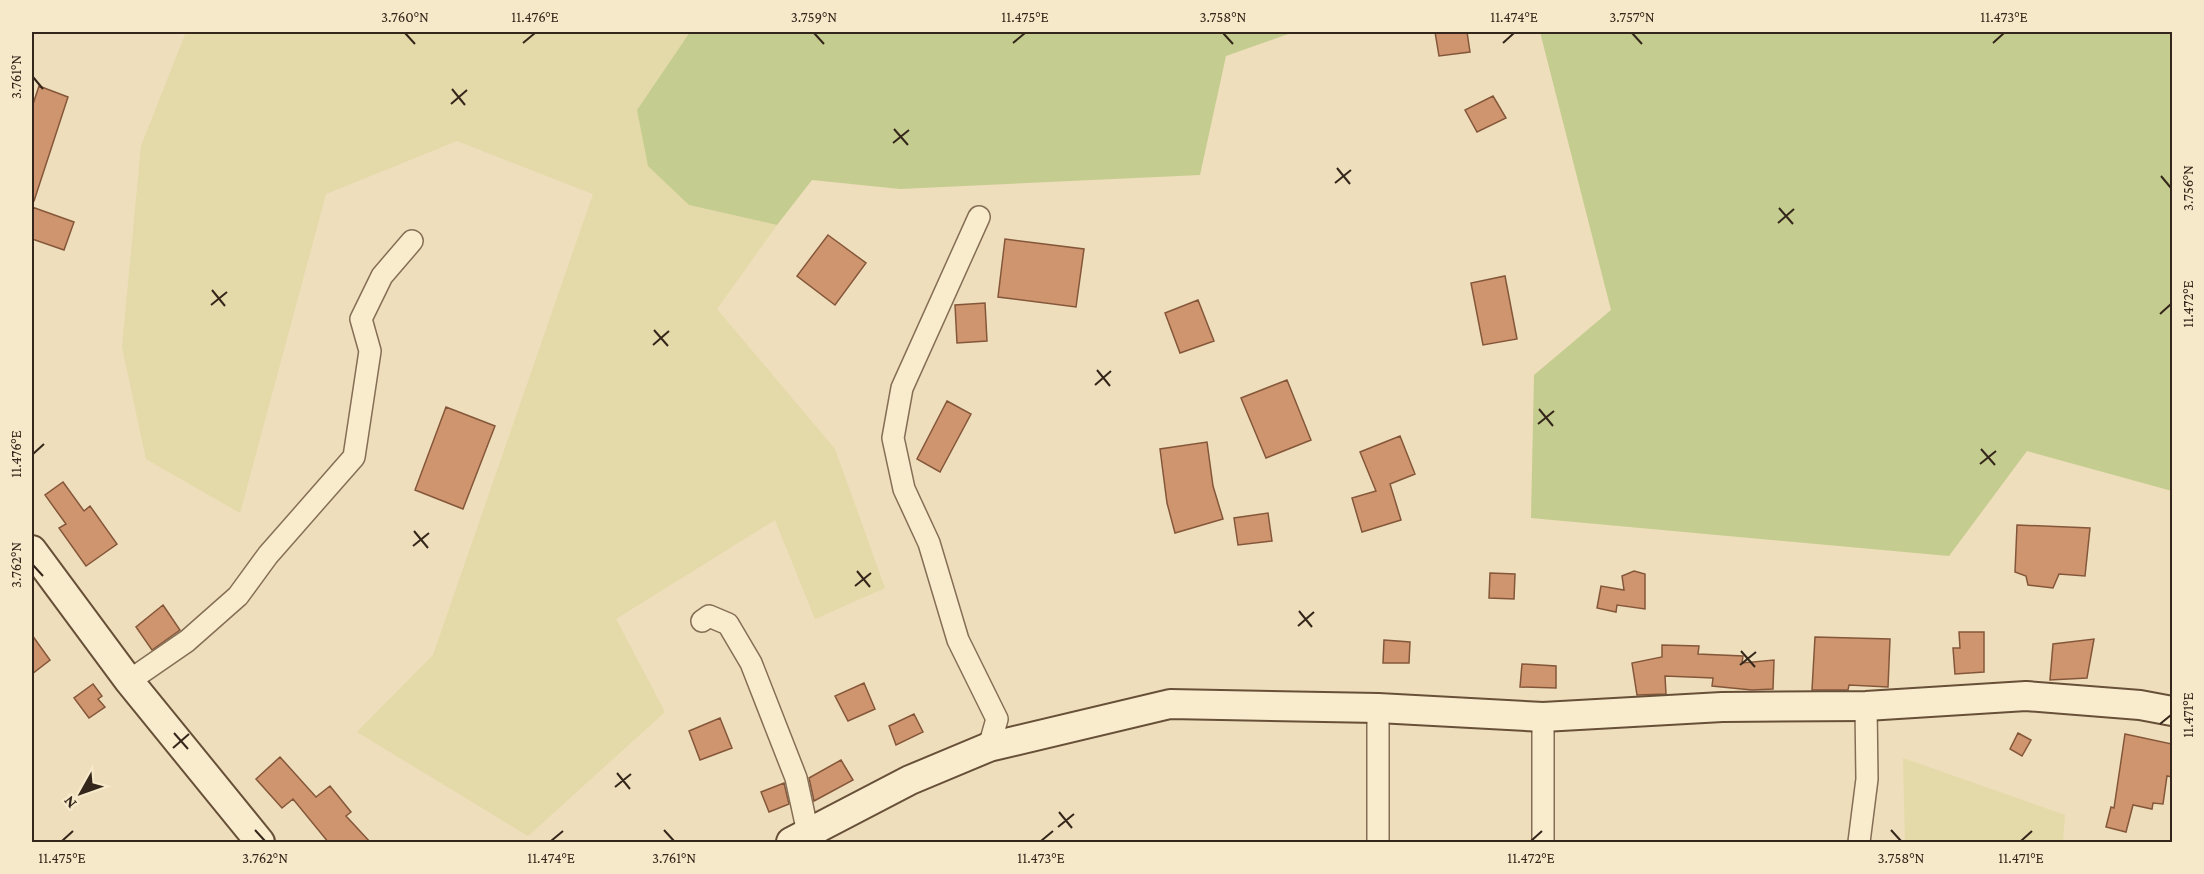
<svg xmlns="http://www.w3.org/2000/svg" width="2204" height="874" font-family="'Crimson Pro',serif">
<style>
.farmland{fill:#e4d9a8}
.green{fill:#c5cc8f}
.building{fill:#ce956f;stroke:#85573a;stroke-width:1.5}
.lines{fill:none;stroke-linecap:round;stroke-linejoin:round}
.street-casing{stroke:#856e55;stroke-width:24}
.secondary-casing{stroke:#674f38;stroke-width:32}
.street{stroke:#f9eccd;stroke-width:21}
.secondary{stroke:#f9eccd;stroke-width:28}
.ticks{fill:none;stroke:#34261a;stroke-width:2}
.neatline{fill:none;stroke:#34261a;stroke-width:2}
.ticks-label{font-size:15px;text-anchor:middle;fill:#34261a}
</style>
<rect width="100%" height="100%" fill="#eedebb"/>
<path class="farmland" d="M186,32H690L637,110L689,205L777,225L717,309L835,449L885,588L815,619L775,520L616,619L665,712L528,836L357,732L433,655L593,194L457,141L326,194L240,513L146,459L122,347L141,146Z
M1903,758L2065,815L2063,842H1905Z"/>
<path class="green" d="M690,32H1294L1226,56L1200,175L900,189L812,180L777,225L689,205L648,166L637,110Z
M1540,32H2172V491L2027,451L1949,556L1531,518L1534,375L1611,310Z"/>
<path class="building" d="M1435,32H1467L1470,52L1439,56Z
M39,86L68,97L34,201H32V107Z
M1493,96L1506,118L1477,132L1465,110Z
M32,207L74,222L64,250L32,239Z
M828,235L866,263L835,305L797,276Z
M1005,239L1084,249L1076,307L998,297Z
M1505,276L1517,339L1483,345L1471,283Z
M1198,300L1214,341L1180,353L1165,313Z
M985,303L987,341L957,343L955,305Z
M1287,380L1311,440L1266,458L1241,398Z
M947,401L971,414L940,472L917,459Z
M446,407L495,426L463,509L415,490Z
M1400,436L1415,474L1390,484L1401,520L1362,532L1352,498L1376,491L1360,452Z
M1207,442L1213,486L1223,519L1175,533L1167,503L1160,449Z
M63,482L84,511L90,506L117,544L86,566L59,528L66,524L45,495Z
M1268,513L1272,541L1238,545L1234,518Z
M2017,525L2090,528L2085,576L2059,574L2053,588L2028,585L2026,576L2015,572Z
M1634,571L1645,574V609L1617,605L1616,612L1597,608L1601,586L1624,590L1622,576Z
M1490,573L1515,574L1514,599L1489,598Z
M163,605L180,630L152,650L136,627Z
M1959,632H1984V672L1955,674L1953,648H1960Z
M32,635L50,660L32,674Z
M1815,637L1890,639L1888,687L1849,685L1848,690H1812Z
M2094,639L2087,678L2050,680L2053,644Z
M1384,640L1410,642L1409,663H1383Z
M1662,645L1699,646L1698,654L1743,656L1742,663L1774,660L1773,689L1752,690L1712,686L1713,678L1665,676L1666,694L1637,695L1632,663L1662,657Z
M1522,664L1556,666V688L1520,687Z
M864,683L875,709L848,721L835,696Z
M93,684L102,696L98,699L105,707L89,718L74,698Z
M914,714L923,732L896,745L889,726Z
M720,718L732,748L700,760L689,731Z
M2018,733L2031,740L2022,756L2010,749Z
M2125,734L2172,744V777L2167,776L2163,804L2153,803L2152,809L2133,805L2126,832L2106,827L2111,807L2114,808Z
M280,757L316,797L330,786L351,812L346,816L371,843H329L293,799L282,808L256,779Z
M841,760L853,780L814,801L809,778Z
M784,783L789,804L769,812L761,792Z"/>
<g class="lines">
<g class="street-casing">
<path id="street" d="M979,217L902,388L893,438L904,489L929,543L958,640L997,719L989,747
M702,621L709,616L728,624L751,663L796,778L808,833L816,842
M129,681L187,641L238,596L268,555L354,457L370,351L361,319L382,276L412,241
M1543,717V842
M1378,842V708
M1859,842L1867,779L1866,706"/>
</g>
<g class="secondary-casing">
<path id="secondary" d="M32,550L129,681L260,842
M791,842L910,780L989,747L1170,704L1378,708L1543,717L1722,707L1866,706L2026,696L2140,705L2172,711"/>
</g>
<use href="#street" class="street"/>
<use href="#secondary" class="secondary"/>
</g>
<path class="ticks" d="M405,33L415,44M814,33L824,44M1223,33L1233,44M1632,33L1642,44M523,43L535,33M1013,43L1025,33M1503,43L1514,33M1993,43L2004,33M33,77L43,89M452,89L465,105M451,104L467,90M894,129L908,145M893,143L909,130M1337,168L1350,184M2161,176L2171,188M1335,183L1351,170M1779,208L1793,224M1778,223L1794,209M212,290L225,306M211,305L227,292M2160,314L2171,304M654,330L668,346M653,345L669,331M1097,370L1110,386M1095,385L1111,371M1539,409L1553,426M1538,424L1554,411M1981,449L1995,465M33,454L44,444M1980,464L1996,451M414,531L428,548M413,546L429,533M33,565L43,576M857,571L870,587M855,586L871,573M1299,611L1312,627M1298,626L1314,612M1741,651L1755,667M1740,665L1756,652M2160,724L2171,715M174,733L188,749M173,748L189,734M617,773L630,789M615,787L631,774M1059,812L1072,828M1058,827L1074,814M255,830L265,841M664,830L674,841M1891,830L1901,841M62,841L73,831M551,841L563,831M1041,841L1053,831M1531,841L1542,831M2021,841L2032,831"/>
<rect width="2204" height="874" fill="none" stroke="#f6e9ca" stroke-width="66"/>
<g transform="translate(81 793) rotate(230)" stroke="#f6e9ca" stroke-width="4.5" paint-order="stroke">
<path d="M0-4.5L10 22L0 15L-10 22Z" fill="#34261a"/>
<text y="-9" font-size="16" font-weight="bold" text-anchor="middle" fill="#34261a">N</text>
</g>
<rect x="33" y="33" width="2138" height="808" class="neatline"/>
<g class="ticks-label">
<text x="405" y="22">3.760°N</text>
<text x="535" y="22">11.476°E</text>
<text x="814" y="22">3.759°N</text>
<text x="1025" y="22">11.475°E</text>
<text x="1223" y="22">3.758°N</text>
<text x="1514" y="22">11.474°E</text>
<text x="1632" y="22">3.757°N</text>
<text x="2004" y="22">11.473°E</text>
<text transform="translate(16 77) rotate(-90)" y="5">3.761°N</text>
<text transform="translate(2188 188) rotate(-90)" y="5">3.756°N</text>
<text transform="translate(2188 304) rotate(-90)" y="5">11.472°E</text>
<text transform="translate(16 454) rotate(-90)" y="5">11.476°E</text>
<text transform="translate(16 565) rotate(-90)" y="5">3.762°N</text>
<text transform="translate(2188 715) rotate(-90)" y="5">11.471°E</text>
<text x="62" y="863">11.475°E</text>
<text x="265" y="863">3.762°N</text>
<text x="551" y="863">11.474°E</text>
<text x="674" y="863">3.761°N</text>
<text x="1041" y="863">11.473°E</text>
<text x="1531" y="863">11.472°E</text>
<text x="1901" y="863">3.758°N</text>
<text x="2021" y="863">11.471°E</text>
</g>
</svg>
